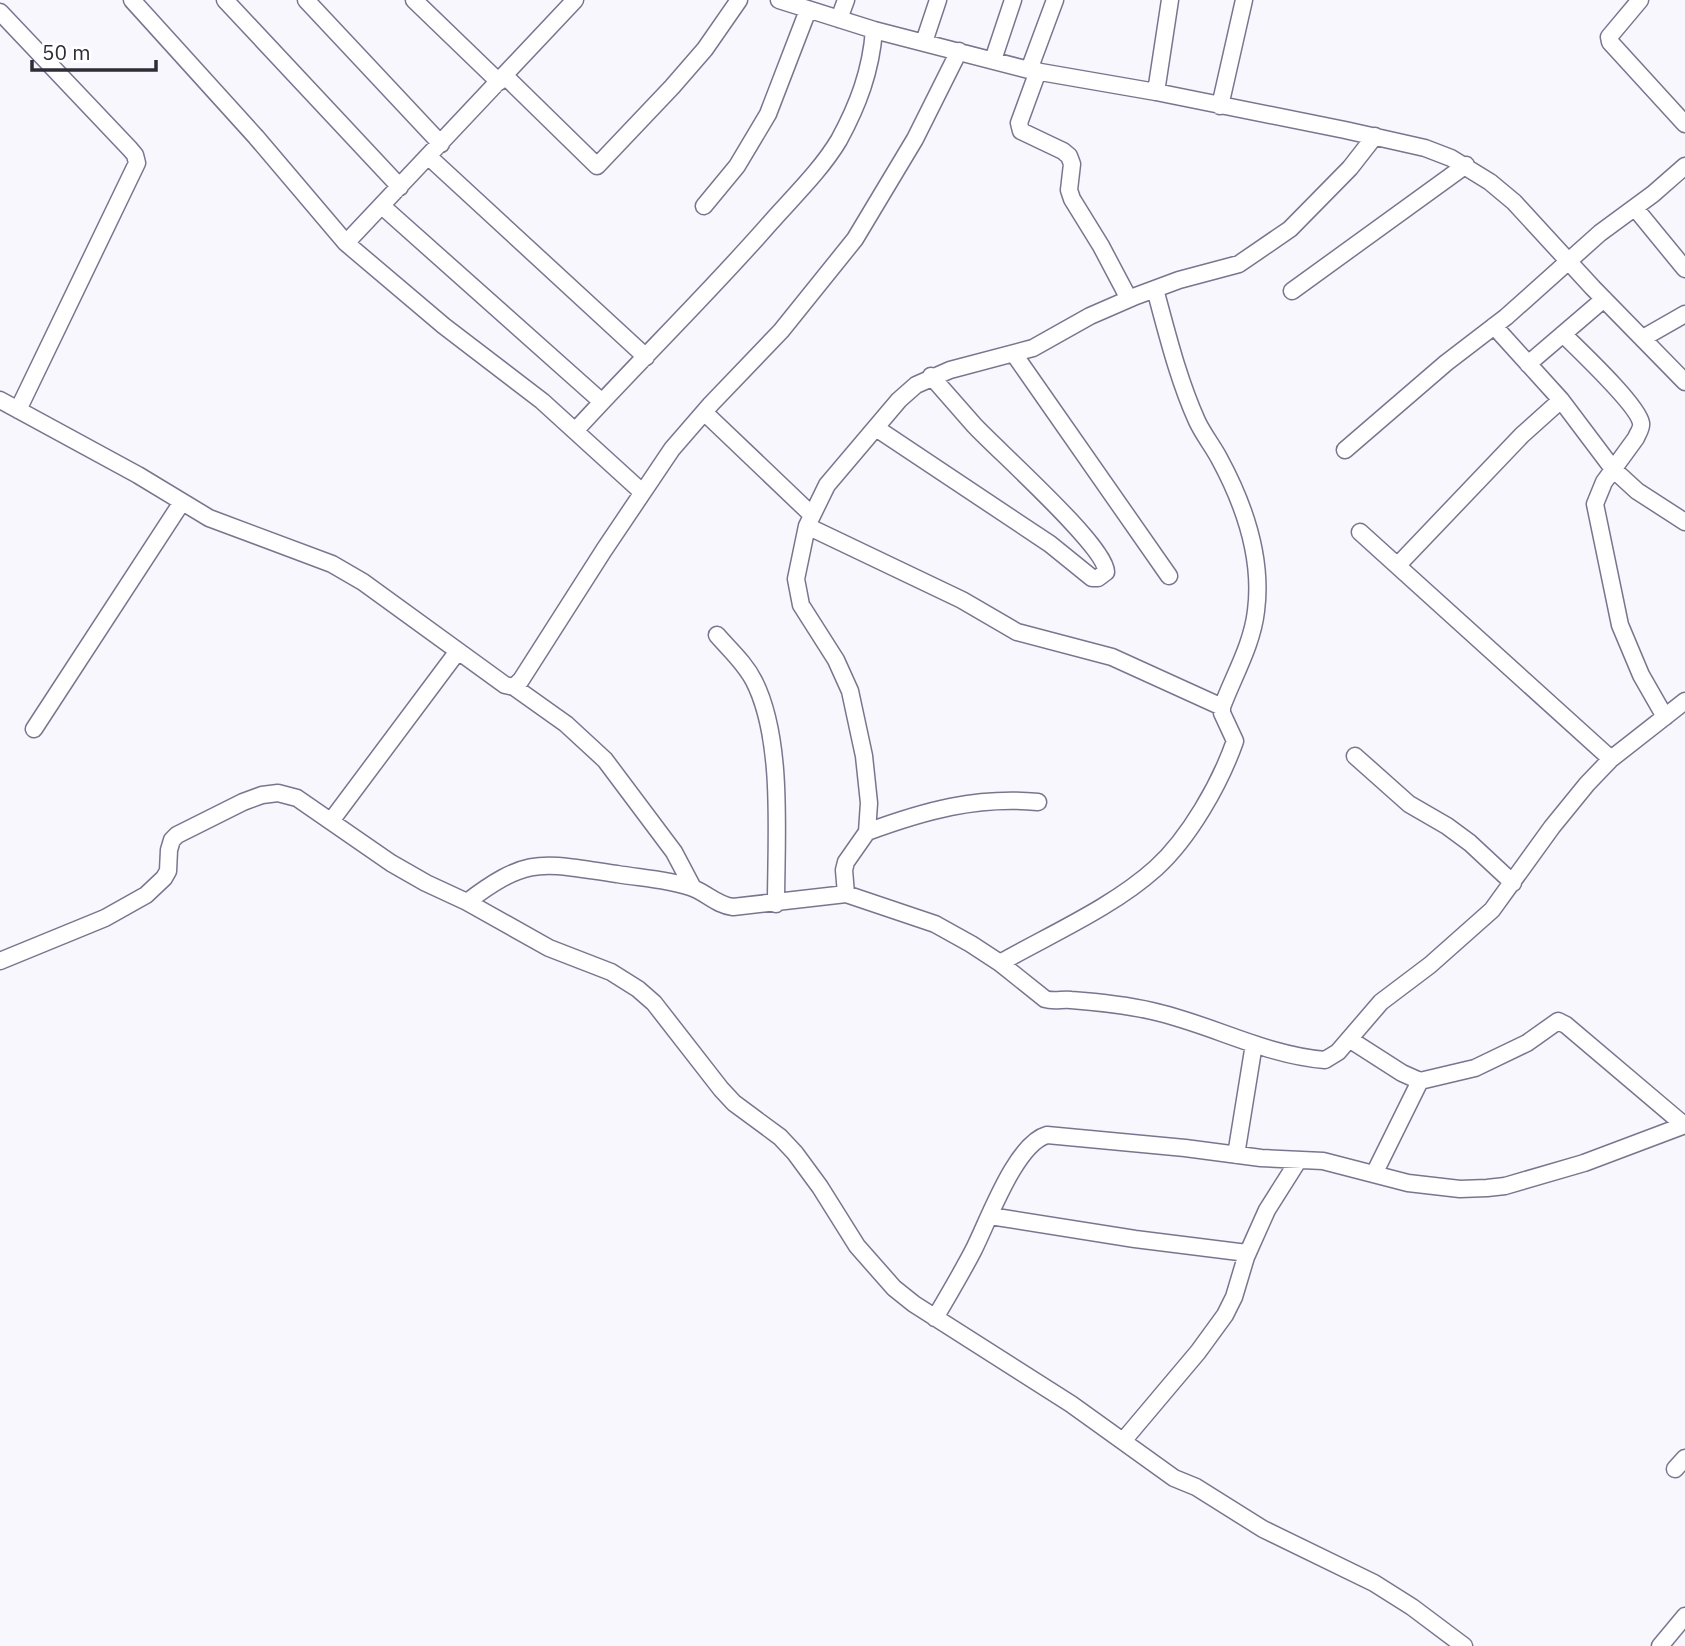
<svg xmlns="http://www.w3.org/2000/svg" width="1685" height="1646" font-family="'IBM Plex Sans',sans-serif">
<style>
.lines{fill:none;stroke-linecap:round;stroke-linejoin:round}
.street-casing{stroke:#7a758f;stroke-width:19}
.street{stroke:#fff;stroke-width:16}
</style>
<rect width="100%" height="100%" fill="#f8f7fd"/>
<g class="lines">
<g class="street-casing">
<path id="street" d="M132,0L256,137L346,243L444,326L542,401L642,492
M225,0L400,187
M306,0L441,144
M414,0L499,82
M779,0L874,30L1029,70L1156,92L1345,130L1425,148L1451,158L1490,182L1514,202L1593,288L1685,382
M1640,0L1609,37L1610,42L1685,124
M0,12L130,149L135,155L137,163L18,410
M839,19L846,0
M924,42L938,0
M993,60L1013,0
M1029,70L1055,0
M1038,71L1019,123L1021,131L1063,151L1069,156L1072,164L1069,190L1072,199L1101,246L1129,299
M505,76L597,166L672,87L705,49L739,0
M1156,92L1170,0
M1220,106L1244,0
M429,157L646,357
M382,206L602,402
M704,206L737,166L768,114L808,10
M1635,208L1685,269
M346,243L575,0
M1292,291L1466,165
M1494,326L1561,400L1613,469L1637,491L1685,522
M1563,334C1578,349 1638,405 1641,423C1642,428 1638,433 1636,438L1604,482L1595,504L1620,625L1641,675L1665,717
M1643,338L1685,314
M1014,354L1169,576
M1528,364L1604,299
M0,400L138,475L209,518L332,564L363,582L505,685L514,687L521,680L604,550L672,449L711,404L781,331L855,239L915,139L959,51
M704,412L812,515
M876,428L1050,544L1092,578H1098L1106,572C1107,547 996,449 974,425C960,409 946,393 931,376
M575,431C639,361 708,294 771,222C794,196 821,170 839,140C858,105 871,71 874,30
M1345,450L1446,363L1506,317L1600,233L1653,194L1685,166
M807,526L962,600L1017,632L1112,657L1222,707
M1360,532L1611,759
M1398,565L1522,435L1561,400
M717,635C730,650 745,663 754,681C784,740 776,838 776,904
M514,687L566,724L605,760L674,852L693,888
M34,729L182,502
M1355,756L1409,804L1447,826L1470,843L1513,883
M331,821L458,651
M867,832C924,811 977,796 1038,802
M846,894L844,870L846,862L867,832L869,803L864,756L850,691L836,660L801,605L796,579L807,526L827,485L899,400L916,385L950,370L1033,348L1090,316L1136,296L1179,280L1239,264L1290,229L1350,168L1375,136
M467,902C530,854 543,864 617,874C641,878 666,879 690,887C706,892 716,905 733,907L846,894L935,924L971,944L1000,963L1045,999C1054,1002 1062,999 1071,1000C1098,1002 1126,1005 1152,1011C1211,1024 1264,1055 1325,1060L1338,1052L1381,1002L1430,965L1492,910L1552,827L1587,784L1611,759L1685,701
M0,961L105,918L146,895L164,878L168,871L169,850L172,840L177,835L243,802L262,795L278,793L297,798L391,863L426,883L467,902L549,948L611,972L638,989L654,1003L721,1089L734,1103L780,1137L795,1153L820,1187L857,1246L894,1288L914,1304L1071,1404L1174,1478L1196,1487L1263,1529L1374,1583L1412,1607L1464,1646
M1000,963C1051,934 1113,907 1156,868C1189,838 1220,784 1235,741L1222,713V707C1234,675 1252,645 1256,611C1263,557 1244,504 1219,458C1212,445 1203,434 1197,421C1178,379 1167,333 1155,289
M1349,1039L1402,1073L1420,1081L1374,1174
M1420,1081L1475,1068L1527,1043L1558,1021L1566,1025L1684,1125
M1236,1155L1254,1044
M990,1216L1135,1239L1247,1253
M935,1318C948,1296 961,1274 973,1251C988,1222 1015,1144 1047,1135L1185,1148L1261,1158L1323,1161L1408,1183L1460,1189L1487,1188L1505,1186L1584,1163L1685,1125
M1123,1441L1198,1352L1225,1315L1234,1297L1246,1257L1267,1210L1298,1161
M1675,1469L1685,1458
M1660,1646L1685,1616"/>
</g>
<use href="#street" class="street"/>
</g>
<path d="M32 60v10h124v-10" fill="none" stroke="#2f2c37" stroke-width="3.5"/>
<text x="42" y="60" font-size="21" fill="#2f2c37" stroke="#ffffff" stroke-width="5" paint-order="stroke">50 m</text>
</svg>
